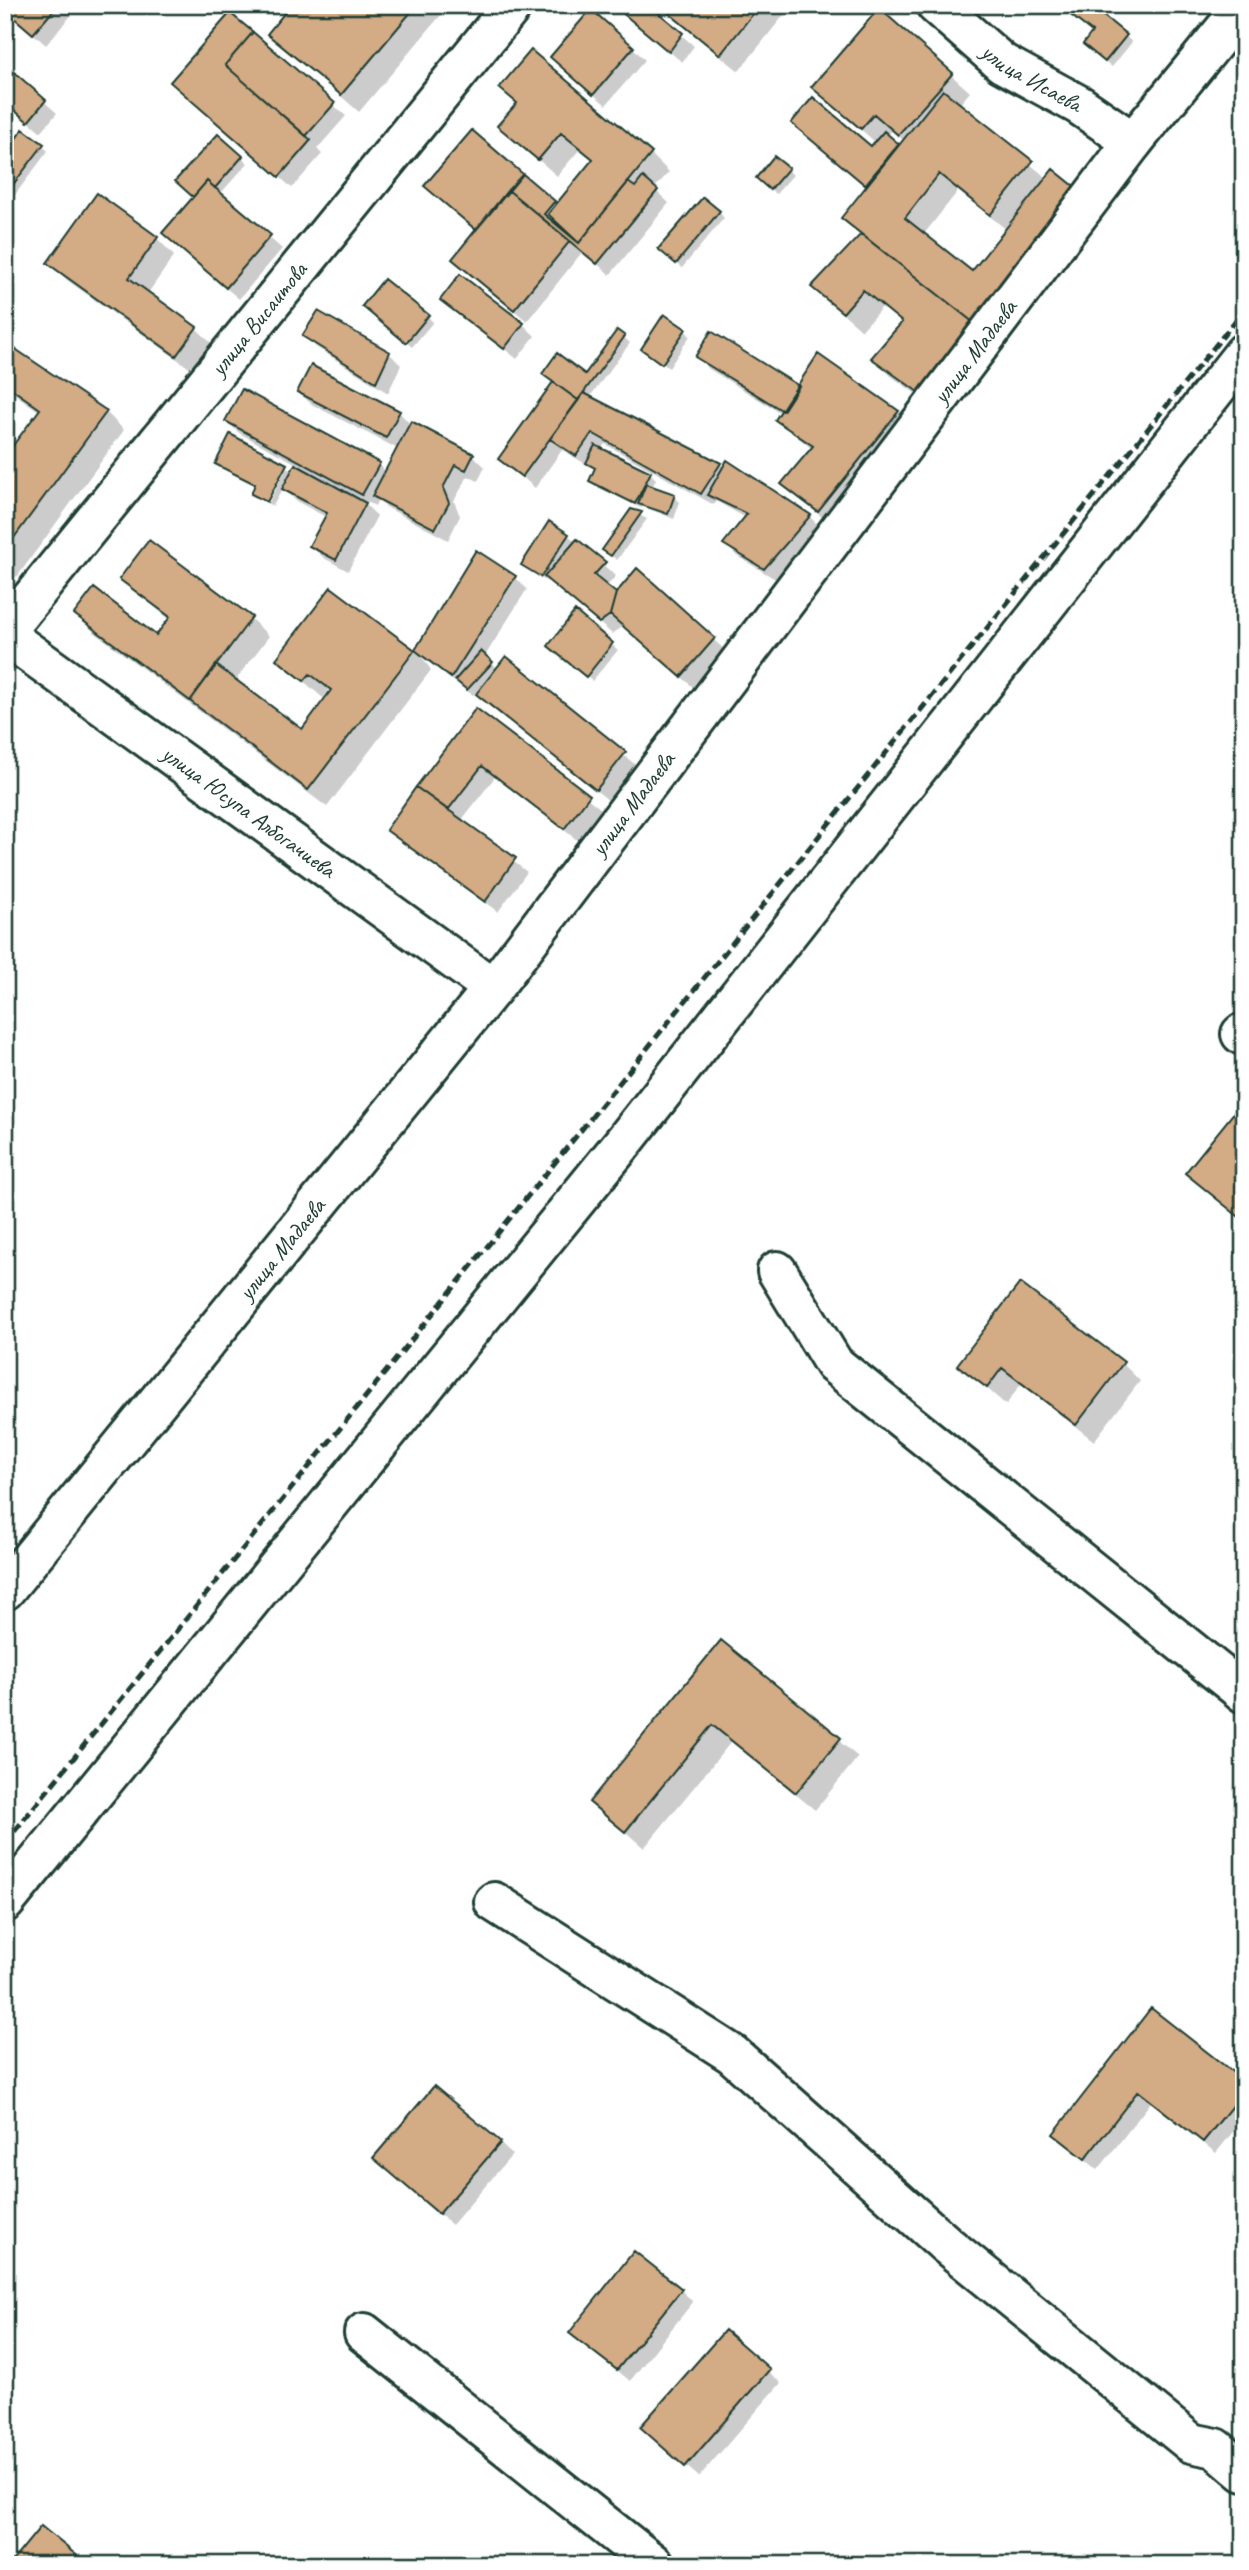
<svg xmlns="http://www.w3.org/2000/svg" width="1249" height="2570" font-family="Caveat,sans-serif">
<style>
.shadow{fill:#0003;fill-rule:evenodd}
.building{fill:#d3ab84;stroke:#1f3d34;stroke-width:2}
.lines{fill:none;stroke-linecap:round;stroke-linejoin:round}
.minor-casing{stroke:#1f3d34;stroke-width:44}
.minor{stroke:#fff;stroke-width:38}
.rail{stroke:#1f3d34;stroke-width:5;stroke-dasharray:10 5;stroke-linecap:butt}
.labels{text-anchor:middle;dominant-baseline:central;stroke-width:5;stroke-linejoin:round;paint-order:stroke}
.street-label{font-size:24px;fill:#1f3d34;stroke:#fff}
</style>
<rect width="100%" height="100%" fill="#fff"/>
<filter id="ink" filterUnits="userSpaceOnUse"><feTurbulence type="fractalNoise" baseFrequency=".0143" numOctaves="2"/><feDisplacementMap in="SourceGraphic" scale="14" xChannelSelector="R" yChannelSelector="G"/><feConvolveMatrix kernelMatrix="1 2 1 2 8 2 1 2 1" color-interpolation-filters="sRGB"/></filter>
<g filter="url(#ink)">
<path class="shadow" d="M5,5H80L46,45L5,9Z
M294,5H442L446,9L359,112L270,34Z
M613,5H647L694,46L682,62Z
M657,5H792L739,71Z
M1060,5H1100L1095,11L1132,42L1112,67L1091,50L1093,33Z
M1189,5H1203L1197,12Z
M879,11L970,92L959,105L1048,179L937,409L891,376L873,358L903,324L882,307L862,330L813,287L862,236L843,218L868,187L805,135L871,148L876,143L814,87ZM892,130L904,141L900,147L887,136ZM958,191L1007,230L973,274L924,234Z
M230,15L346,116L317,149L322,154L292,188L185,93Z
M633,48L645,60L606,105L564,69Z
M5,67L57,113L41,132L5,101Z
M501,88L651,154L669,172L654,189L669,203L610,275L583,251L527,321L466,271L477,231L438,198L472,133L557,205L594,161L580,149L557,176L500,126L518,104ZM559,223L575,238L573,240L556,226Z
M218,136L248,163L220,194L282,249L239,299L176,245L195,197L178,181Z
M42,145L48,151L5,208V156Z
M775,158L793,175L776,194L758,178Z
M719,212L724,218L682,268L666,255Z
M157,238L174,256L148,293L196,328L214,346L195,372L67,280L49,262Z
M443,300L523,324L535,336L517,359Z
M370,312L427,316L433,322L412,347Z
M685,330L690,336L669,368L643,349Z
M618,332L630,343L589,398L720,464L809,516L821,528L777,580L737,556L725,544L746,518L716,501L714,505L605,444L601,449L650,473L656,479L652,488L674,496L680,502L674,519L643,506L641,508L597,487L591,481L596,470L562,450L535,488L500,458L555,383L586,377Z
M304,335L389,353L401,365L388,393L316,347Z
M5,344L106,412L124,430L17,577L5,568V459L40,412L5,387Z
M697,357L798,388L898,412L916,430L836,529L783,484L812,449L777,420L781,413L709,369Z
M299,392L399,412L411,425L473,455L485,467L478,481L468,476L454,501L460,516L448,540L386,507L378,499L375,506L359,498L377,516L348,571L324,558L311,546L326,517L296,501L283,488L273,506L268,504L287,467L292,472L297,464L239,433L227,421L379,464L386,472L398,449L311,404Z
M217,463L285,465L265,502L253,493L256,486Z
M631,511L647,519L617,560L604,550Z
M568,535L616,576L606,587L616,595L637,571L726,651L694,688L624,626L612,634L549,579L547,582L523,564Z
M150,542L251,619L269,636L235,681L302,732L332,693L329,690L323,698L278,659L331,590L415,653L477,552L515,577L527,589L485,656L498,669L506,658L637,766L609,801L476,692L473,695L464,689L422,657L431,670L327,807L94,632L76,614L157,637L170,620L122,579Z
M576,614L618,650L592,681L555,651Z
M477,710L601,809L577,840L495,777L461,821L527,872L498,912L388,830Z
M1122,1363L1140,1381L1094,1441L1021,1384L1006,1405L960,1365Z
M721,1643L858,1757L815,1810L731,1742L644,1848L591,1802Z
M1151,2011L1244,2083V2118L1216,2153L1151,2102L1098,2170L1055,2134Z
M500,2143L512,2155L452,2225L387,2170Z
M681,2290L693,2302L630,2381L572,2332Z
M725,2333L781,2383L699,2477L655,2439Z"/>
<path class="building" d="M5,5H58L33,34L5,10Z
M291,5H417L341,95L267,34Z
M613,5H649L683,33L669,52Z
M659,5H760L720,55Z
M1074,5H1090L1127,35L1105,62L1083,44L1092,32L1068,13Z
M879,8L953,73L898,135L874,114L861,129L811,87Z
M591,9L634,47L593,95L550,57Z
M230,13L253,32L225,65L311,140L279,177L170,82Z
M253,32L335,103L306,136L225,65Z
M531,50L652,153L579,243L548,214L593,159L561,133L538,160L497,126L517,103L499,88Z
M5,64L46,100L28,122L5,102Z
M943,90L1033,161L990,215L939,174L905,218L972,271L1053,169L1084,194L978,326L841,218Z
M813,97L871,146L884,131L899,144L865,185L791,123Z
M23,129L44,144L5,195V153Z
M472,130L523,174L476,230L424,186Z
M218,134L243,156L215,188L207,181L193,197L175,181Z
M774,156L789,168L770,190L756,178Z
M523,174L555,201L544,214L579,243L628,182L635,187L643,177L658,190L597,264L508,190Z
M207,181L271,235L226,288L162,233Z
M508,190L570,241L514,310L452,259Z
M97,193L158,237L129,278L197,327L176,356L47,263Z
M703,197L720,211L676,264L658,249Z
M861,234L978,326L918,392L871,358L902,322L863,290L843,313L811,287Z
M460,274L524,323L504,349L440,300Z
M384,279L429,315L406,343L362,306Z
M318,311L390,352L376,382L302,336Z
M664,314L686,329L662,364L641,349Z
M617,330L625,336L578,400L542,374L557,353L585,374Z
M711,331L799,386L783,411L695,357Z
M5,342L107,411L5,550V456L40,409L5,384Z
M818,354L899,411L818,512L781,484L813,446L775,420Z
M311,365L400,411L386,438L297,392Z
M553,382L578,400L522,477L498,459Z
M242,389L380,463L362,495L225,421Z
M584,393L721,463L701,494L592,433L576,456L550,439Z
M411,421L474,454L466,470L455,465L443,488L449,503L435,529L372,496Z
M230,434L287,464L267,502L251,494L255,484L215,464Z
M595,445L651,472L635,504L589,481L595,468L586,463Z
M727,460L811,515L764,569L723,544L747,514L707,495Z
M295,464L366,503L336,560L309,546L327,513L282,489Z
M646,484L675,494L668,514L638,504Z
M631,509L642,512L611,556L602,550Z
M549,521L569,534L541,577L521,565Z
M577,539L606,562L594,575L616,593L610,615L599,623L544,577Z
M149,540L252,617L190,701L74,614L94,588L156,635L170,617L119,579Z
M476,550L516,576L451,678L415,650Z
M637,568L715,638L681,677L610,615L616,593Z
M331,587L415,650L308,790L190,701L216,665L302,729L331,690L310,674L304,681L276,659Z
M575,611L613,643L586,677L548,646Z
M481,651L493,662L467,690L455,680Z
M506,656L626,752L596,790L476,694Z
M476,708L590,795L564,829L482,766L448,810L416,787Z
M416,787L516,858L485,902L386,830Z
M1244,1100V1221L1185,1173Z
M1020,1283L1124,1362L1076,1425L1002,1368L987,1388L957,1365Z
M721,1640L841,1738L796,1793L712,1725L625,1832L589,1802Z
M1151,2008L1244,2081V2091L1203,2142L1138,2091L1085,2159L1053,2134Z
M434,2086L501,2142L439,2214L373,2158Z
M634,2251L682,2289L617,2370L569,2333Z
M725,2330L770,2369L685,2467L640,2427Z
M41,2526L81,2559L77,2565H9Z"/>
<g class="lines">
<g class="minor-casing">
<g id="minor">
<path id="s1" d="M936,5L1002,63L1079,105L1133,142"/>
<path id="s2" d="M5,631L513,5"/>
<path id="s3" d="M5,635L493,988"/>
<path d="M1241,1034L1244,1036"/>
<path d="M777,1271L834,1364L1244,1693"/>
<path id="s4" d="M5,1590L493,988L1133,142L1244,6"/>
<path d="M5,1902L626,1139L1244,353"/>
<path d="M494,1902L732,2054L948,2246L1191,2443L1216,2448L1244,2472"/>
<path d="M364,2333L655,2565"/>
</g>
</g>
<use href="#minor" class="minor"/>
<path class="rail" d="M5,1843L1244,310"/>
</g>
</g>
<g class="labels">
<g class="street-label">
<text stroke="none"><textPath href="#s1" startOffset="121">улица Исаева</textPath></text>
<text stroke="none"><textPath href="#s2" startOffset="402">улица Висаитова</textPath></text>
<text stroke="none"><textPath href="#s4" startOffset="1573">улица Мадаева</textPath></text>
<text stroke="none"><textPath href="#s4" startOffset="1006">улица Мадаева</textPath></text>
<text stroke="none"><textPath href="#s3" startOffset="301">улица Юсупа Албогачиева</textPath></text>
<text stroke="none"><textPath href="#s4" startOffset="439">улица Мадаева</textPath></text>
</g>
</g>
<rect width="1249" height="2570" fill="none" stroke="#fff" stroke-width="28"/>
<rect x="14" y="14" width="1221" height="2542" fill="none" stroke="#1f3d34" stroke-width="2.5" filter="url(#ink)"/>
</svg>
